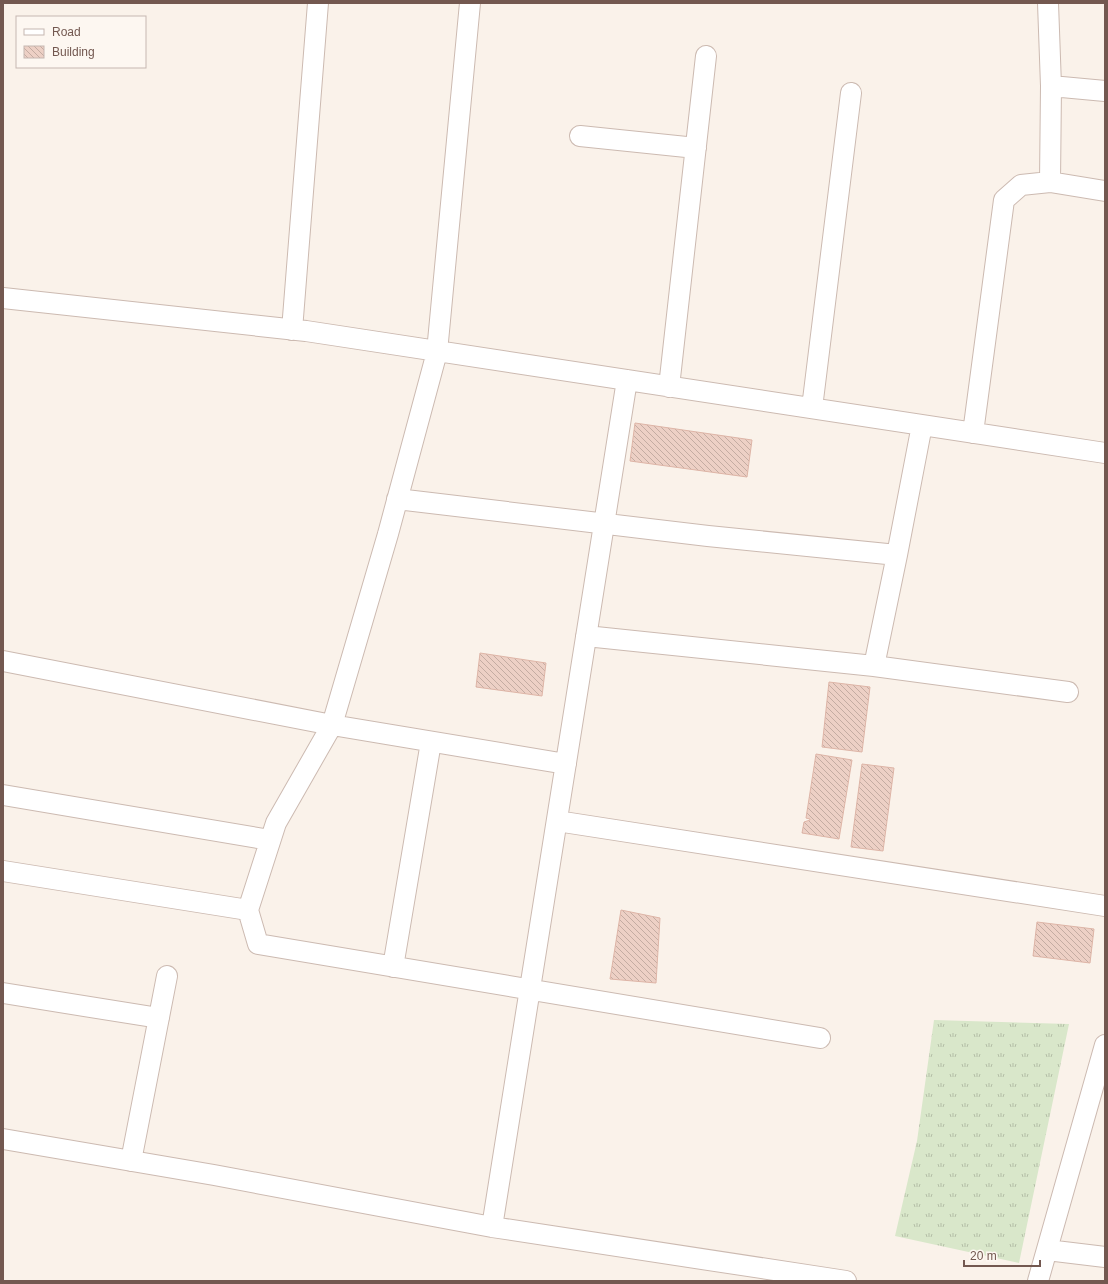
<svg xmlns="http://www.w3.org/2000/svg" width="1108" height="1284" font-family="Arial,sans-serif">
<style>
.grass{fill:url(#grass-tufts)}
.building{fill:url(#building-back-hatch);stroke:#deb5a7}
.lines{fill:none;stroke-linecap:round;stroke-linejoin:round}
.minor-casing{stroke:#ccbab1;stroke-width:22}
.minor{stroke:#fff;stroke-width:20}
</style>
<defs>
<pattern id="grass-tufts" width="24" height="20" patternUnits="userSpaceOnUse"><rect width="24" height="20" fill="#d9e7ca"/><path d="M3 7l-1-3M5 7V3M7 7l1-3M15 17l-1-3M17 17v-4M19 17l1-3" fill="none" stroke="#b4bea6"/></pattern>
<pattern id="building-back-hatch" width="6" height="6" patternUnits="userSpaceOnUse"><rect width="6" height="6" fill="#edd0c5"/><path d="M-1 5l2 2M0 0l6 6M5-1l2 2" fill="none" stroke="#c4aca2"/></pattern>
</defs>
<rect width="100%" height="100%" fill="#faf2ea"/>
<path class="grass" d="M934,1020L1069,1024L1019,1263L895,1236L917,1141Z"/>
<path class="building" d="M635,423L752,440L747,477L630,461Z
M480,653L546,663L542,696L476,687Z
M829,682L870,687L862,752L822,747Z
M816,754L852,760L839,839L802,833L804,822L810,820V819L806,818Z
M862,764L894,768L883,851L851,847Z
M621,910L660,918L656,983L610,979Z
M1037,922L1094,929L1090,963L1033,956Z"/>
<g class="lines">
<g class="minor-casing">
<path id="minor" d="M470,3L437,352L388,534L332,725L276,823L248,910L258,944L820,1038
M1048,3L1051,86L1050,182
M1051,86L1105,91
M580,136L696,148
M3,298L306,331L1105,453
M292,330L318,3
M669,387L706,56
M812,408L851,93
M973,433L1004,200L1021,185L1050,182L1105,191
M397,499L708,536L897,555
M586,636L874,666L1068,692
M3,661L332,725L566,764
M874,666L897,555L922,425
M3,795L270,840
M557,821L1105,906
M3,871L248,910
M393,967L431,742
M3,993L159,1018
M3,1139L214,1175L492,1227L846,1281
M131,1161L167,976
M492,1227L627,380
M1047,1250L1105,1257
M1038,1281L1105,1045"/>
</g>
<use href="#minor" class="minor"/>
</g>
<rect width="1108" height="1284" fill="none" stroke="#735850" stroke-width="8"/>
<rect x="16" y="16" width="130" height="52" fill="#fdf7f1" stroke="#c6b7b1"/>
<rect x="24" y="29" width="20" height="6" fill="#ffffff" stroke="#c6b7b1"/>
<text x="52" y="36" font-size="12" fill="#735850">Road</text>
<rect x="24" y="46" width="20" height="12" fill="url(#building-back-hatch)" stroke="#c6b7b1"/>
<text x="52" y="56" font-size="12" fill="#735850">Building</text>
<path d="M964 1260v6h76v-6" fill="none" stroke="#735850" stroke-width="2"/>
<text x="970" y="1260" font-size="12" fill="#735850" stroke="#fdf7f1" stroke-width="3" paint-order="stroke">20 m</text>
</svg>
